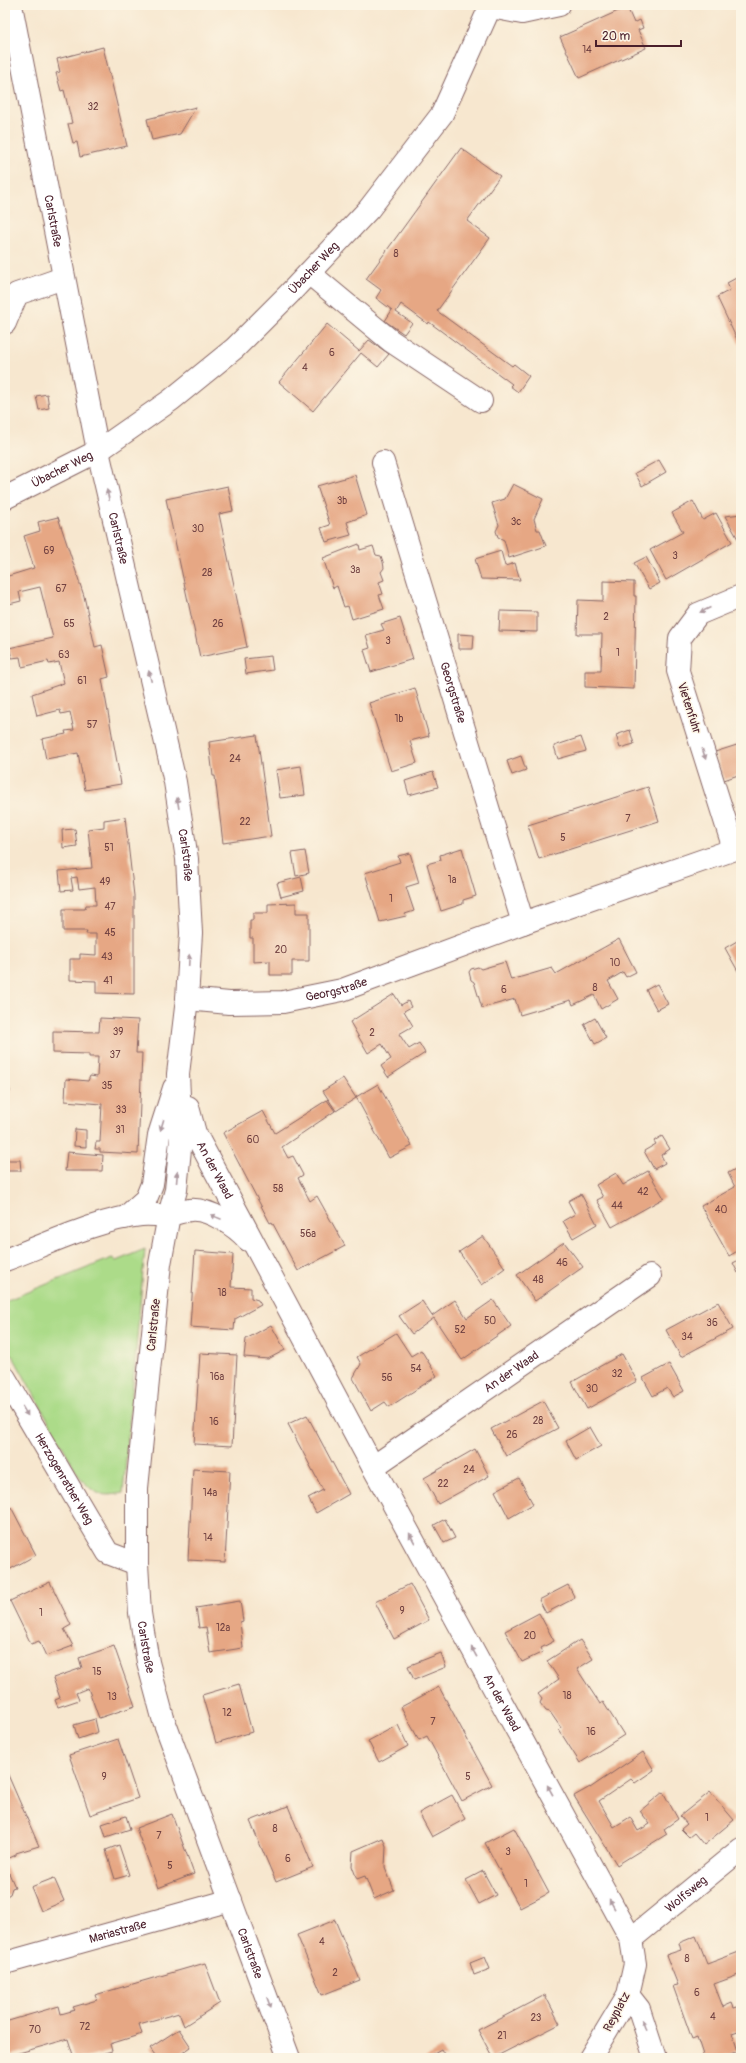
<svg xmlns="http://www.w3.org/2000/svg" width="746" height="2063" font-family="Pangolin,sans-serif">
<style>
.green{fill:#acdb89;stroke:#7b7d5a}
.building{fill:#e6a784}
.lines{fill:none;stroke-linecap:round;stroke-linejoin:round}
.minor-casing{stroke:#876564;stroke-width:24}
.minor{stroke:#fff;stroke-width:22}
.oneway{fill:#ae9aa0}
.labels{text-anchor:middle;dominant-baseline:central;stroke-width:3;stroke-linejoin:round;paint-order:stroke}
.number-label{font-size:10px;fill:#714141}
.street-label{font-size:12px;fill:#4a1f2b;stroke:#fcf5e5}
</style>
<rect width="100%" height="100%" fill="#fcf5e5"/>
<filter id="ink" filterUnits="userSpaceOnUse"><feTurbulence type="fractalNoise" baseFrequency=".025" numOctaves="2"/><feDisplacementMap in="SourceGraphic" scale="8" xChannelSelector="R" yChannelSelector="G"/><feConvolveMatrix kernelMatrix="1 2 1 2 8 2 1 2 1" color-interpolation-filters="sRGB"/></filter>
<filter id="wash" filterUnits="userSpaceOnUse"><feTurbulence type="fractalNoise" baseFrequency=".012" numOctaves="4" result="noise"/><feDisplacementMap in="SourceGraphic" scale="16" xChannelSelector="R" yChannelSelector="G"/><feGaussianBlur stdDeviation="0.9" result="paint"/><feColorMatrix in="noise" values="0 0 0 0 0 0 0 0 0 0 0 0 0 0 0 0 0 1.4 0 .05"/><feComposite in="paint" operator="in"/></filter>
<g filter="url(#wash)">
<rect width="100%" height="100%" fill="#f7e7cf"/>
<path class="green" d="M145,1249L123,1493C98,1498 94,1493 79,1476L5,1342V1301L112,1258L116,1261Z"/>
<g id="blocks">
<path class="building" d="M627,7L634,23L640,20L643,28L638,30L646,48L579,78L560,37Z
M103,47L127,146L80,157L77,142L73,143L68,124L72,123L64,90L61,91L56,73L60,72L57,59Z
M196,107L180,134L152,140L147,119Z
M461,148L500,176L467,221L490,238L437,311L512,366L514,364L529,376L518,392L510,386L512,384L429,322L428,324L401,304L396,312L412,323L404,334L385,321L392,310L376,298L381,290L366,279Z
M738,277L741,282V348L717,297L730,290L727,283Z
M327,324L359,351L369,340L389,354L378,367L361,353L313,411L279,382Z
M47,394L49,408L39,410L36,396Z
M659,460L666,472L642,486L635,473Z
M355,475L367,515L347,522L351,535L326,542L321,528L330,525L317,486Z
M513,484L543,499L534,519L537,530H540L546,546L509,558L504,540L498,537L496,531L499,525L492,503L505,499Z
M228,486L233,511L219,514L247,647L200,657L166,499Z
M693,501L703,520L716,513L732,542L666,580L650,550L683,532L672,513Z
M741,514V538L738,539L725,516Z
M58,517L84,596L95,647L102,645L109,677L102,679L121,784L85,790L78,753L46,759L42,739L66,734L65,731L74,730L70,712L61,714L60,710L37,716L34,703L32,694L64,683L59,662L49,664L48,661L22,667L20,657L12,658L9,648L53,638L40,587L19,592L21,601L5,605V577L34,568L24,536L40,531L38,522Z
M359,544L360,550L373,546L376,555L381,556L383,562L384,568L381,572L384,580L379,582L383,594L379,595L384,609L352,619L348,606L344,607L337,586L333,588L323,558Z
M501,551L505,566L515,563L520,580L481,579L475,559Z
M646,557L660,583L649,589L634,563Z
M603,581L634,582V596H636L634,689L585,687V671H601L602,634H577L578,600L603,601Z
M500,611L537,612V632L499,631Z
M400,618L413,659L371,672L364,650L370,648L366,635L384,630L381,624Z
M458,634L474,635L473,649H458Z
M271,656L273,670L246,674L244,659Z
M415,688L429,736L410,741L417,763L391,771L369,703Z
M630,730L634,744L620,748L616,735Z
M257,735L271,836L223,843L215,776H213L209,742Z
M581,737L586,751L558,759L554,746Z
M741,739V774L724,780L715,752L740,744L739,740Z
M521,756L526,770L512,775L507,761Z
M301,766L305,795L280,798L276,770Z
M433,772L438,787L409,795L405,781Z
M648,787L659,821L539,859L528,825Z
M125,817L134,896V994L96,993V981L70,980V959H80V954L96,955V934H86L87,931H63V909H85L86,905H96L95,887L79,889L77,877L71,878L73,890L61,891L59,871L92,868L88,829L104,827V820Z
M75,829L77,846L63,848L62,830Z
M462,848L476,896L463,900V904L441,911L427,864L441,860L440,855Z
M305,851L309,873L296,876L292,853Z
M410,853L419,883L406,887L414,911L405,914L406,916L380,922L365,873L400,862L398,856Z
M301,877L304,891L281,897L277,883Z
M296,903V913H309V961H292V975H270V961L253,962V938H250V920H253V913H268V904Z
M619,939L636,972L626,977L623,972L608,981L618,999L601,1009L594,995L573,1005L571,1000L520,1015L515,999L482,1008L474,982L471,980L469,972L471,969L478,967L481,969L505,962L511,980L552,968L556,974Z
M737,941L741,948V972L739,973L725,948Z
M657,984L668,1004L657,1010L646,990Z
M394,994L401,1005L408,1001L411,1007L404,1011L413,1026L399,1034L409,1049L419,1043L425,1053L388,1077L381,1066L391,1059L382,1044L368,1053L350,1022Z
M100,1018L138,1020L136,1053H142L138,1154L100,1152V1149H95L96,1142H100L102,1104L65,1101L66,1079L88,1081L90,1076L97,1077L98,1057H89V1054L53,1053V1031L99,1032Z
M595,1018L606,1038L595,1044L584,1024Z
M343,1078L356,1098L336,1111L323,1091Z
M9,1084L10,1092H5V1085Z
M378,1084L412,1146L389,1158L356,1097Z
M327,1100L335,1111L282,1147L288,1158L293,1156L303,1175L298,1178L310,1201L317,1196L345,1246L298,1271L272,1222L270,1223L223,1133L263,1111L275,1133Z
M75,1129L86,1130V1147L74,1146Z
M662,1136L670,1149L661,1155L665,1163L654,1169L644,1151L656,1144L654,1141Z
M67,1152L103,1155L102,1171H65Z
M5,1160H20L21,1171H6Z
M741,1166V1249L729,1256L701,1206L735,1187L728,1173Z
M648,1171L664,1198L612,1227L597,1200L603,1197L596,1185L616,1173L623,1185Z
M581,1194L597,1224L573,1238L563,1221L575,1214L568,1201Z
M483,1236L505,1268L482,1285L459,1252Z
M564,1242L583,1267L535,1301L517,1275Z
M195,1251L233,1254L231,1287L251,1288V1298L258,1300L261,1305L235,1319L234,1330L190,1327Z
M741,1259V1272L738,1273L733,1263Z
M455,1300L467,1318L493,1300L511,1326L462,1360L434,1318L412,1334L399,1316L422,1301L432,1316Z
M718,1302L733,1329L681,1357L666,1330Z
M271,1325L285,1350L268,1359L244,1357L246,1339Z
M396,1333L411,1356L421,1350L437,1376L389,1407L385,1402L371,1411L353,1378L361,1364L357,1357Z
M200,1353L237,1355L232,1446L194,1444Z
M622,1354L637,1381L587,1409L572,1382Z
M669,1364L684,1391L673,1397L667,1388L653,1396L643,1378Z
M543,1401L558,1428L506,1456L491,1429Z
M307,1415L349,1494L316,1513L308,1498L323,1490L288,1424Z
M590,1427L601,1446L576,1460L566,1441Z
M475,1449L489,1476L438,1504L424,1478Z
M193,1469L230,1471L225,1562L188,1560Z
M519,1478L533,1504L509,1518L495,1491Z
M11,1507L36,1555L5,1572V1510Z
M445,1519L455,1538L444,1543L434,1525Z
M50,1582L71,1625L64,1629L73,1646L46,1656L39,1641L31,1644L10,1601Z
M410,1584L429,1620L394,1639L375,1602Z
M568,1585L575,1598L546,1613L539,1600Z
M240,1601L243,1621L240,1622L243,1648L210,1653L206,1627L199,1628L196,1608Z
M539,1613L554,1641L541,1648L543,1652L522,1662L505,1631Z
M580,1640L593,1659L577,1669L600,1704L603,1702L624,1735L580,1763L559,1730L561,1728L550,1712L546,1711L540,1703L542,1699L538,1694L559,1679L547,1661Z
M114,1646L135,1706L99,1718L88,1688L76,1693L79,1700L58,1707L55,1700L60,1698L53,1678L82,1668L79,1658Z
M441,1653L446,1667L414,1680L408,1666Z
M239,1684L252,1732L216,1743L202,1695Z
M439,1687L492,1785L462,1801L427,1736L419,1740L401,1707Z
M95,1719L98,1732L78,1739L74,1725Z
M398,1725L408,1746L379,1762L368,1741Z
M118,1739L138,1798L90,1815L69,1755Z
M643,1752L654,1770L635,1783L631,1779L599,1801L614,1827L630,1817L638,1831L650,1824L640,1811L663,1792L678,1819L664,1829L667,1834L617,1865L574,1796L590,1787V1788Z
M5,1768L39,1846L16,1853V1855L5,1860Z
M710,1792L734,1820L704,1845L694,1833L689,1837L681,1829L687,1824L680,1816Z
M452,1795L465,1819L432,1837L419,1813Z
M288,1806L313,1867L276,1882L250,1821Z
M172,1814L194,1874L158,1888L136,1828Z
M126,1816L130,1829L106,1837L102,1824Z
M514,1828L549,1893L520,1908L485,1843Z
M383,1838L386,1846L385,1867L394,1890L374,1899L365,1876L357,1879L352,1866L353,1851Z
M119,1845L129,1875L115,1879L106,1850Z
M5,1864L15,1887L12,1888L10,1894L5,1897Z
M483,1871L496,1895L479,1904L466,1880Z
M54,1878L64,1901L41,1911L31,1887Z
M335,1920L360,1980L322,1995L297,1935Z
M696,1936L707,1964L739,1952L741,1957V1974L714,1984L723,2007L732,2003L734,2008L741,2006V2030L732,2033L738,2051L720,2058H704L697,2037L692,2039L673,1986L678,1985L666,1955L681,1950L679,1943Z
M485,1957L490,1969L474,1975L470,1963Z
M205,1963L220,2003L184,2026L179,2013L139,2024L142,2034L110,2044L112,2051L86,2058H74L68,2039L5,2057V2022L59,2006L61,2014L75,2010L73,2007L97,2000L95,1995Z
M545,1995L560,2024L493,2058L478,2030Z
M179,2029L191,2047L175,2058H157L150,2048Z
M441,2049L446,2058H425Z"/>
</g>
</g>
<g filter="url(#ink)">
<use href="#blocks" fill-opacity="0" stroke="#876564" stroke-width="1"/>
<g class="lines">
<g class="minor-casing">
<g id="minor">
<path id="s1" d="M11,5L98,451L175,782L187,859L191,933L187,999L178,1074L181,1139L176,1190L169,1215L160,1264L137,1488V1564L140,1613L148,1662L163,1718L289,2058"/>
<path d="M491,7L522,13L559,5"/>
<path d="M309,273L391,341L481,401"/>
<path d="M5,323L17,294L63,278"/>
<path id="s2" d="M383,462L523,923"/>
<path id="s3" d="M5,498L98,451L171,400L235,348L289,294L369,209L442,114L491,5"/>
<path d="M734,849L678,671L680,638L698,614L741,596"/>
<path id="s4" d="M187,999L229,1003L283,1002L342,990L523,923L741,847"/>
<path id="s5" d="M188,1107L195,1133L373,1467L631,1939L635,1964L628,1995L590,2058"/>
<path d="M125,1218L146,1199L152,1184L159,1135L174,1088"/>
<path d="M5,1260C45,1245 99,1219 141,1215C151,1214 160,1216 169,1215C176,1214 183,1211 190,1210C209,1208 237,1227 248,1240"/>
<path id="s6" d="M5,1378L108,1553L137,1564"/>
<path id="s7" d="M373,1467L650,1276"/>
<path id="s8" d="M631,1939L741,1849"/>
<path id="s9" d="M5,1963L231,1900"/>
<path d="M628,1995L639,2009L655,2058"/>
</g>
</g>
<use href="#minor" class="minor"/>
</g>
<defs><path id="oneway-solid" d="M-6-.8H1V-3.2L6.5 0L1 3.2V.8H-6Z"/></defs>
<g class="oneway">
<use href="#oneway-solid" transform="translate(108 495) rotate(-103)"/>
<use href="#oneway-solid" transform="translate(705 610) rotate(156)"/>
<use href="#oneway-solid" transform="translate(150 676) rotate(-103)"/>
<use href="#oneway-solid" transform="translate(704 754) rotate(72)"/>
<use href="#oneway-solid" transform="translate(178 803) rotate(-99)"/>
<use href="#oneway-solid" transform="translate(189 960) rotate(-87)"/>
<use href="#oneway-solid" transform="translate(162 1125) rotate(107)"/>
<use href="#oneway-solid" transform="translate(177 1177) rotate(-85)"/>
<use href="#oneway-solid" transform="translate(216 1217) rotate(-158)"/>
<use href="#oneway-solid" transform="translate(25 1411) rotate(59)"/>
<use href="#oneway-solid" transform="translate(412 1538) rotate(-119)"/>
<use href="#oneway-solid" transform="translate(474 1652) rotate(-119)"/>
<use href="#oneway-solid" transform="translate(550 1790) rotate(-119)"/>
<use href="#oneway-solid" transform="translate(612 1904) rotate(-119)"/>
<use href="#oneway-solid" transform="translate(269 2003) rotate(70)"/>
<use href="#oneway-solid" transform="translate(644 2025) rotate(-108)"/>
</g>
</g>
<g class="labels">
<g class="number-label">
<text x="587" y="50">14</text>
<text x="93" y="107">32</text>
<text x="396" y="254">8</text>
<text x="332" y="353">6</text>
<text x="305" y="368">4</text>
<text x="342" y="501">3b</text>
<text x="516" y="522">3c</text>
<text x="198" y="529">30</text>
<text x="49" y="551">69</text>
<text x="675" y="556">3</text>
<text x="355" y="570">3a</text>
<text x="207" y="573">28</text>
<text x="61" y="589">67</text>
<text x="606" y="617">2</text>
<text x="69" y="624">65</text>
<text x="218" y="624">26</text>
<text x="388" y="641">3</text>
<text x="618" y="653">1</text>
<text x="64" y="655">63</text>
<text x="82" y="681">61</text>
<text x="399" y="719">1b</text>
<text x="92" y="725">57</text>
<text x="235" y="759">24</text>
<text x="628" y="819">7</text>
<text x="245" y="822">22</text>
<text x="563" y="838">5</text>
<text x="109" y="848">51</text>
<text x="452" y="880">1a</text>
<text x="105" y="882">49</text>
<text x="391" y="899">1</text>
<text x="110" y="907">47</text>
<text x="110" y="933">45</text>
<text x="281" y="950">20</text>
<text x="107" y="957">43</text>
<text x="615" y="963">10</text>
<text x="108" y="981">41</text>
<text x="595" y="988">8</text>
<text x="504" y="990">6</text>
<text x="118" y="1032">39</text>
<text x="372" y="1033">2</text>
<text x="115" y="1055">37</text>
<text x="107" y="1086">35</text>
<text x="121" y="1110">33</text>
<text x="120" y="1130">31</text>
<text x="253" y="1140">60</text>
<text x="278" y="1189">58</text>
<text x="643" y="1192">42</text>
<text x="617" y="1206">44</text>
<text x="721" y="1210">40</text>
<text x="308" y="1234">56a</text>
<text x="562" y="1263">46</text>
<text x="538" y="1280">48</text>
<text x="222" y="1293">18</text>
<text x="490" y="1321">50</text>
<text x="712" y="1323">36</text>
<text x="460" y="1330">52</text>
<text x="687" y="1337">34</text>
<text x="416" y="1369">54</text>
<text x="617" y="1374">32</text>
<text x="217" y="1377">16a</text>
<text x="387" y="1378">56</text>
<text x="592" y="1389">30</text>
<text x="538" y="1421">28</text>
<text x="214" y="1422">16</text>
<text x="512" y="1435">26</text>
<text x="469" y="1470">24</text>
<text x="443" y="1484">22</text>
<text x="210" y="1493">14a</text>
<text x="208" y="1538">14</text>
<text x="402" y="1611">9</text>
<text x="41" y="1613">1</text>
<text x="223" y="1628">12a</text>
<text x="530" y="1636">20</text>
<text x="97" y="1672">15</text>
<text x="567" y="1696">18</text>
<text x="112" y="1697">13</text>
<text x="227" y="1713">12</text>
<text x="433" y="1722">7</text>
<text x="591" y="1732">16</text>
<text x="104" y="1777">9</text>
<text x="468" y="1777">5</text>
<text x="707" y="1818">1</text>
<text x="275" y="1829">8</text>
<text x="159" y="1836">7</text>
<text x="508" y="1852">3</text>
<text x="288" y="1859">6</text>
<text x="170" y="1866">5</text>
<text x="526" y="1884">1</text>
<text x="322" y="1942">4</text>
<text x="687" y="1959">8</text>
<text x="335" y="1973">2</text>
<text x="697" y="1993">6</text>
<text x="713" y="2017">4</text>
<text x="536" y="2018">23</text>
<text x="85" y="2027">72</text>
<text x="35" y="2030">70</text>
<text x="502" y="2036">21</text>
</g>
<g class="street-label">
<text stroke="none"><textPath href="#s1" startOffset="220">Carlstraße</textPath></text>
<text stroke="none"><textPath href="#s3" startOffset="388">Übacher Weg</textPath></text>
<text stroke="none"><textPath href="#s3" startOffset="64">Übacher Weg</textPath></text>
<text stroke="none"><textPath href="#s1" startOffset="544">Carlstraße</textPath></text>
<text stroke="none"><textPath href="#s2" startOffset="241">Georgstraße</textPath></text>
<text transform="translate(689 708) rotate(72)">Vietenfuhr</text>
<text stroke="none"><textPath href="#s1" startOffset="868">Carlstraße</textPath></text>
<text stroke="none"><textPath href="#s4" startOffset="151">Georgstraße</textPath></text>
<text stroke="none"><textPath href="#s5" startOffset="69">An der Waad</textPath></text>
<text transform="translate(154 1325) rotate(-84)">Carlstraße</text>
<text stroke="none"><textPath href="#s7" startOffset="168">An der Waad</textPath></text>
<text stroke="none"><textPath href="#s6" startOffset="117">Herzogenrather Weg</textPath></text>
<text stroke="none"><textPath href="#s1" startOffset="1665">Carlstraße</textPath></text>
<text stroke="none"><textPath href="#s5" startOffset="674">An der Waad</textPath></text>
<text stroke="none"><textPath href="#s8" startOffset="71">Wolfsweg</textPath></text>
<text stroke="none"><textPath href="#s9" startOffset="117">Mariastraße</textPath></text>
<text stroke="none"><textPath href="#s1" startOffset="1989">Carlstraße</textPath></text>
<text transform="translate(617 2012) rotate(-62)">Reyplatz</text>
</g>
</g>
<rect width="746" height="2063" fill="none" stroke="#fcf5e5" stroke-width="20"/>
<path d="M596 40v6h85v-6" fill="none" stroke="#4a1f2b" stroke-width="2"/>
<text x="602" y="40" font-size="12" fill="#4a1f2b" stroke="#fcf5e5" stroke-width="3" paint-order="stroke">20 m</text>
</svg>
